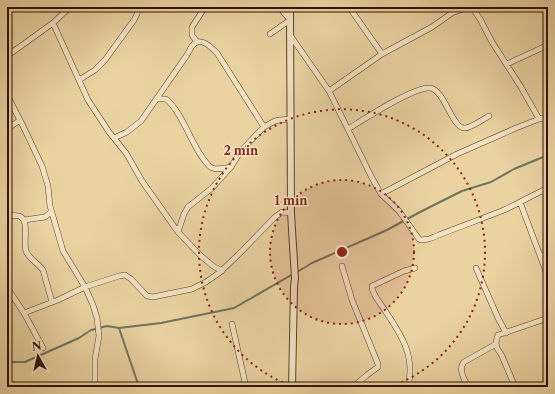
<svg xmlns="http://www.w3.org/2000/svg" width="555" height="394" font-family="'Libre Caslon Text',serif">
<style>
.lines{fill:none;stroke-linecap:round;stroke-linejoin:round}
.stream{stroke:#6e7662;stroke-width:2}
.minor-casing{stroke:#5d4229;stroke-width:6}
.tertiary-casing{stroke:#5d4229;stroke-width:8}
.minor{stroke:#f1e2c2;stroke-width:5}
.tertiary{stroke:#f1e2c2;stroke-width:6}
.ring{fill:none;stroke:#8f2418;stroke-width:2;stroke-dasharray:2 4}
.centre{fill:#8f2418;stroke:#f1e2c2;stroke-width:2}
.ring-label{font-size:12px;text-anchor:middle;font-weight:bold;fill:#8f2418;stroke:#f1e2c2;stroke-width:3;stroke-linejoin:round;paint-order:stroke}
</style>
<rect width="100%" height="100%" fill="#ead2a1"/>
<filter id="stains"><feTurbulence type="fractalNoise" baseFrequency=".005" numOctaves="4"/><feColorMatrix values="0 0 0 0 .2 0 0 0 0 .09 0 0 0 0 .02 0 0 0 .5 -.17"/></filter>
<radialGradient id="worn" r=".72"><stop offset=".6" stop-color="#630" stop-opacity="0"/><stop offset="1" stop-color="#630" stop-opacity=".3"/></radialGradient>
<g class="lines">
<path class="stream" d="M297,272L312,263L387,230L420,212L462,191L491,182L514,169L548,155
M119,328L139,387
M7,362H25L79,338L91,330L107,326L119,328L161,323L234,308L293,274"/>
<g class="minor-casing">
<path id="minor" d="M349,7L382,54
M472,7L480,19L492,42L521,87L539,119
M53,23L88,100L109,132L126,153L142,181L178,232L201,256L213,266L222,271
M270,34L290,20L279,7
M290,35L329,91L372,178L381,194L399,211L419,239L421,240L429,239C453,229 479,220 504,210C519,203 533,195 548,188
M197,42L192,35V27L205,7
M7,56L53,23L70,7
M507,64L548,45
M79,80L95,70L105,60L134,20L137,14L139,7
M329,91L382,54L432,27L452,13L468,7
M7,95L23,126L42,166L48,186L50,206L63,251L85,287L93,305L97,318L99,336L95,359V379L94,387
M157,99H166C181,111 190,140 202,157C205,161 208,166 212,168C218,170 225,168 231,167
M7,129L20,120
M348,129C363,120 414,86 430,88C445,90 452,129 465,128C470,128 484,119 489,116
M114,138L127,132L141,121L187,55C189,52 190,49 192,46C200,36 210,46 217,53L264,127
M381,194L457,154L516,128L539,119L548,117
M520,202L548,277
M7,215C11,216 16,215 19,216C30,219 23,243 26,251C29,259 38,263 43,270L52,302
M24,220L45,217L51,212
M178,232L184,214L188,207L212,188L231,167L241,151L257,134L264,127L275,121L280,120L291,119
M541,256L548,254
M342,266L352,300L378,364V367L367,375L353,387
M476,268L498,318L506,333
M10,292L24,313L43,348
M24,313L58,300L85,287L119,276L125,275L131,279L147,296L153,297L192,289L206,282L219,273L238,255L275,217L282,212L291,213
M232,324L246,387
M408,387C416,353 399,332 382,306C378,300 372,294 372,286L404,271L415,268
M468,387C464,379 458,369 464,362L496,344
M515,387L502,356L497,348L496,343L497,338L498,335L548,318"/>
</g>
<g class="tertiary-casing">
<path id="tertiary" d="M290,7L291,213L295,278L294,287L292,387"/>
</g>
<use href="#minor" class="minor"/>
<use href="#tertiary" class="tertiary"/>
</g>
<circle cx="342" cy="252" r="72" fill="#8f2418" fill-opacity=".12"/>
<g class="ring">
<circle cx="342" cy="252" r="72"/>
<path d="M294 387A143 143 0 1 1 390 387"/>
</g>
<circle cx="342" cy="252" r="6" class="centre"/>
<g class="ring-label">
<text x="241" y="155">2 min</text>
<text x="291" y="205">1 min</text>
</g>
<rect width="555" height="394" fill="none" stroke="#ead2a1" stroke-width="24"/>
<rect x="8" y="8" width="539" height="378" fill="none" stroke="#2e1201" stroke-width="2"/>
<rect x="12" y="12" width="531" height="370" fill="none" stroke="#2e1201"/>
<g transform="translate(38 356) rotate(352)" stroke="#f1e2c2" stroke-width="3" paint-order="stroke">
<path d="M0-3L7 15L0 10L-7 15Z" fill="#2e1201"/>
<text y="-6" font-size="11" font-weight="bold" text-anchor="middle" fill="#2e1201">N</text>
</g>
<rect width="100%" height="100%" filter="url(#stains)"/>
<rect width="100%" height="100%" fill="url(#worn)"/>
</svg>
